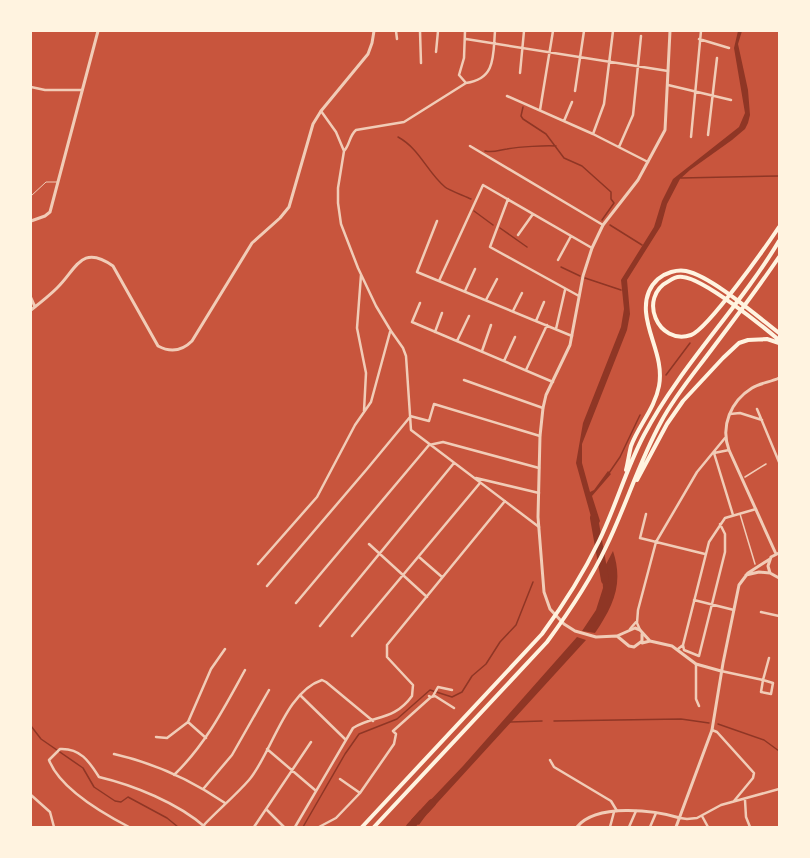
<svg xmlns="http://www.w3.org/2000/svg" width="810" height="858" font-family="Helvetica,sans-serif">
<style>
.water{fill:#8f3625}
.lines{fill:none;stroke-linecap:round;stroke-linejoin:round}
.stream{stroke:#8f3625;stroke-width:1.5}
.river{stroke:#8f3625;stroke-width:8}
.service{stroke:#f1ccb7;stroke-width:1}
.pedestrian{stroke:#f1ccb7;stroke-width:1.5}
.minor{stroke:#f1ccb7;stroke-width:2.5}
.tertiary{stroke:#f1ccb7;stroke-width:3}
.trunk{stroke:#fff3e0;stroke-width:4}
</style>
<rect width="100%" height="100%" fill="#c8553d"/>
<path class="water" d="M738,31H742L738,44L748,90L750,115L748,123L745,129L732,140L690,170L680,179L667,204L661,226L627,280L630,314L627,330L582,444V463L590,492L594,490L608,471L611,474L592,496L600,521L595,531L576,463L583,423L621,327L624,309L621,280L654,227L662,201L673,179L739,127L745,113L734,48Z
M613,551C624,584 613,606 595,633L582,631L596,610L603,588L602,572Z
M577,637L586,640L428,813L423,808L463,766Z
M420,810L426,815L419,825L411,820Z"/>
<g class="lines">
<path class="stream" d="M523,107L521,116L523,119L546,134L564,158L582,166L611,192V199L614,203L602,220
M398,137C420,149 427,172 445,187C448,190 465,196 471,199
M485,151C494,153 499,150 507,149C518,147 547,145 556,146
M681,178L779,176
M474,211L493,225
M610,225L642,245
M500,228L527,247
M561,267L580,276
M585,278L621,290
M666,375L690,343
M609,473L620,457L640,415
M554,721L681,719L709,723
M510,722L542,721
M718,724L764,740L779,751
M31,726L41,739L83,768L94,787L115,801L121,802L128,797L167,818L178,827
M303,827L345,754L359,734L397,719L430,690L452,697L462,692L472,676L486,664L500,642L516,625L533,582"/>
<path class="river" d="M594,518L605,580
M410,827L432,803"/>
<path class="service" d="M31,196L46,182H57"/>
<path class="pedestrian" d="M745,477L766,464
M740,514L755,564"/>
<path class="minor" d="M396,31L397,39
M420,31L421,63
M465,31L464,58L459,75L466,83
M466,39L668,71
M699,39L729,48
M436,52L438,31
M520,73L524,31
M668,85L731,100
M31,87L45,90H82
M575,91L584,31
M507,96L593,134L648,162
M540,110L553,31
M321,111L336,132L344,151L338,188V203L341,224L358,268L376,306L391,331L403,348L406,356L411,430L539,527
M564,121L572,102
M593,134L604,104L613,31
M708,135L717,58
M691,137L701,31
M470,146L603,225
M619,147L633,115L641,36
M344,151C350,145 349,136 356,130L404,122L466,83C496,79 493,56 495,31
M508,199L490,247L579,296
M437,221L417,272L572,336
M518,235L533,214
M558,260L571,236
M361,275L357,328L366,373L364,411
M439,281L483,185L592,248
M465,291L475,269
M486,300L497,279
M420,303L412,322L553,382
M513,311L522,293
M536,321L544,302
M556,329L565,290
M435,332L442,313
M457,341L469,316
M482,351L491,325
M504,361L515,337
M526,370L547,325
M464,380L543,408
M757,409L779,462
M730,414L740,413L762,420
M410,416L429,421L434,404L540,436
M714,453L733,515
M714,453L729,450
M476,478L539,493
M646,514L640,538L705,554
M369,544L427,597
M419,557L442,577
M258,564L317,497L355,425L371,402L390,332
M267,586L367,469L410,417
M694,600L734,610
M296,603L429,445L443,442L539,468
M761,612L779,616
M320,626L454,463
M630,629L636,622
M640,630L637,623L638,610L656,542L697,472L725,438
M352,636L480,483
M683,645L684,650L699,656L725,552V534L720,524
M678,649L683,645L709,542L725,518L756,509
M696,664V699L699,706
M721,671L763,680L761,692L771,694L773,683L763,680L769,658
M301,696L346,740
M433,696L438,687L452,690
M431,697L435,696L454,708
M188,722L211,669L225,649
M712,730L717,732L754,773L753,778L734,801
M156,737L167,738L188,722L206,738
M267,749L315,790
M114,754C154,763 191,780 225,803
M550,760L554,767L611,801L617,811
M174,775C206,744 224,708 245,670
M340,779L360,793
M204,788L232,755L269,690
M31,795L50,812L54,827
M745,800L746,817L750,827
M267,810L284,827
M702,816L708,827
M680,818L687,819L697,818L721,805L779,789
M203,826C218,810 235,796 249,780C272,753 285,692 322,680L326,682L373,721
M129,827C102,813 60,789 49,760L60,749C80,748 89,761 99,777C133,785 178,803 205,827
M254,827L311,742
M295,827L353,728C374,715 394,721 412,696L413,685L387,657V645L505,501
M319,827L336,818L360,793L394,744L396,734L393,731L431,697L429,696
M610,827L614,812
M629,827L636,811
M650,827L656,813"/>
<path class="tertiary" d="M31,221L45,216L50,212L98,31
M31,298L35,307
M31,310C40,303 49,296 57,288C76,270 81,243 113,266L158,346C171,353 182,351 192,341L252,243L280,218L289,207L313,124L321,111L368,54L372,43L374,31
M779,553L771,557L768,566L770,573L779,578
M776,554L729,450C720,426 731,401 752,388C760,383 771,382 779,378
M746,575L759,572L770,573
M642,634V641L634,647L629,646L617,636L596,637L575,631L564,624L550,609L544,592L538,517L540,436L543,408L546,395L570,345L583,276L592,248L603,225L638,180L665,130L670,31
M617,636L635,628L640,630L650,641
M642,643L650,641L672,646L696,664L721,671
M577,827C596,803 654,810 680,818
M676,827L712,730L723,663L739,585L748,573L770,559"/>
<path class="trunk" d="M779,227C767,245 708,329 691,335C658,346 637,297 669,281C673,278 678,276 683,277C704,279 761,325 779,340
M626,470C628,462 629,454 631,446C639,425 655,408 659,386C664,359 648,337 646,312C645,299 649,287 658,279C665,273 677,269 686,271C711,276 757,316 779,333
M637,480L667,424L683,401L723,358L739,343L748,340L767,339L779,343
M362,827L542,634C564,604 583,574 599,541C616,506 626,469 644,435C681,365 739,308 779,241
M374,827L547,642C569,612 590,581 606,547C626,506 639,462 661,422C673,399 690,378 706,357C731,324 756,291 779,257"/>
</g>
<rect width="810" height="858" fill="none" stroke="#fff3e0" stroke-width="64"/>
</svg>
